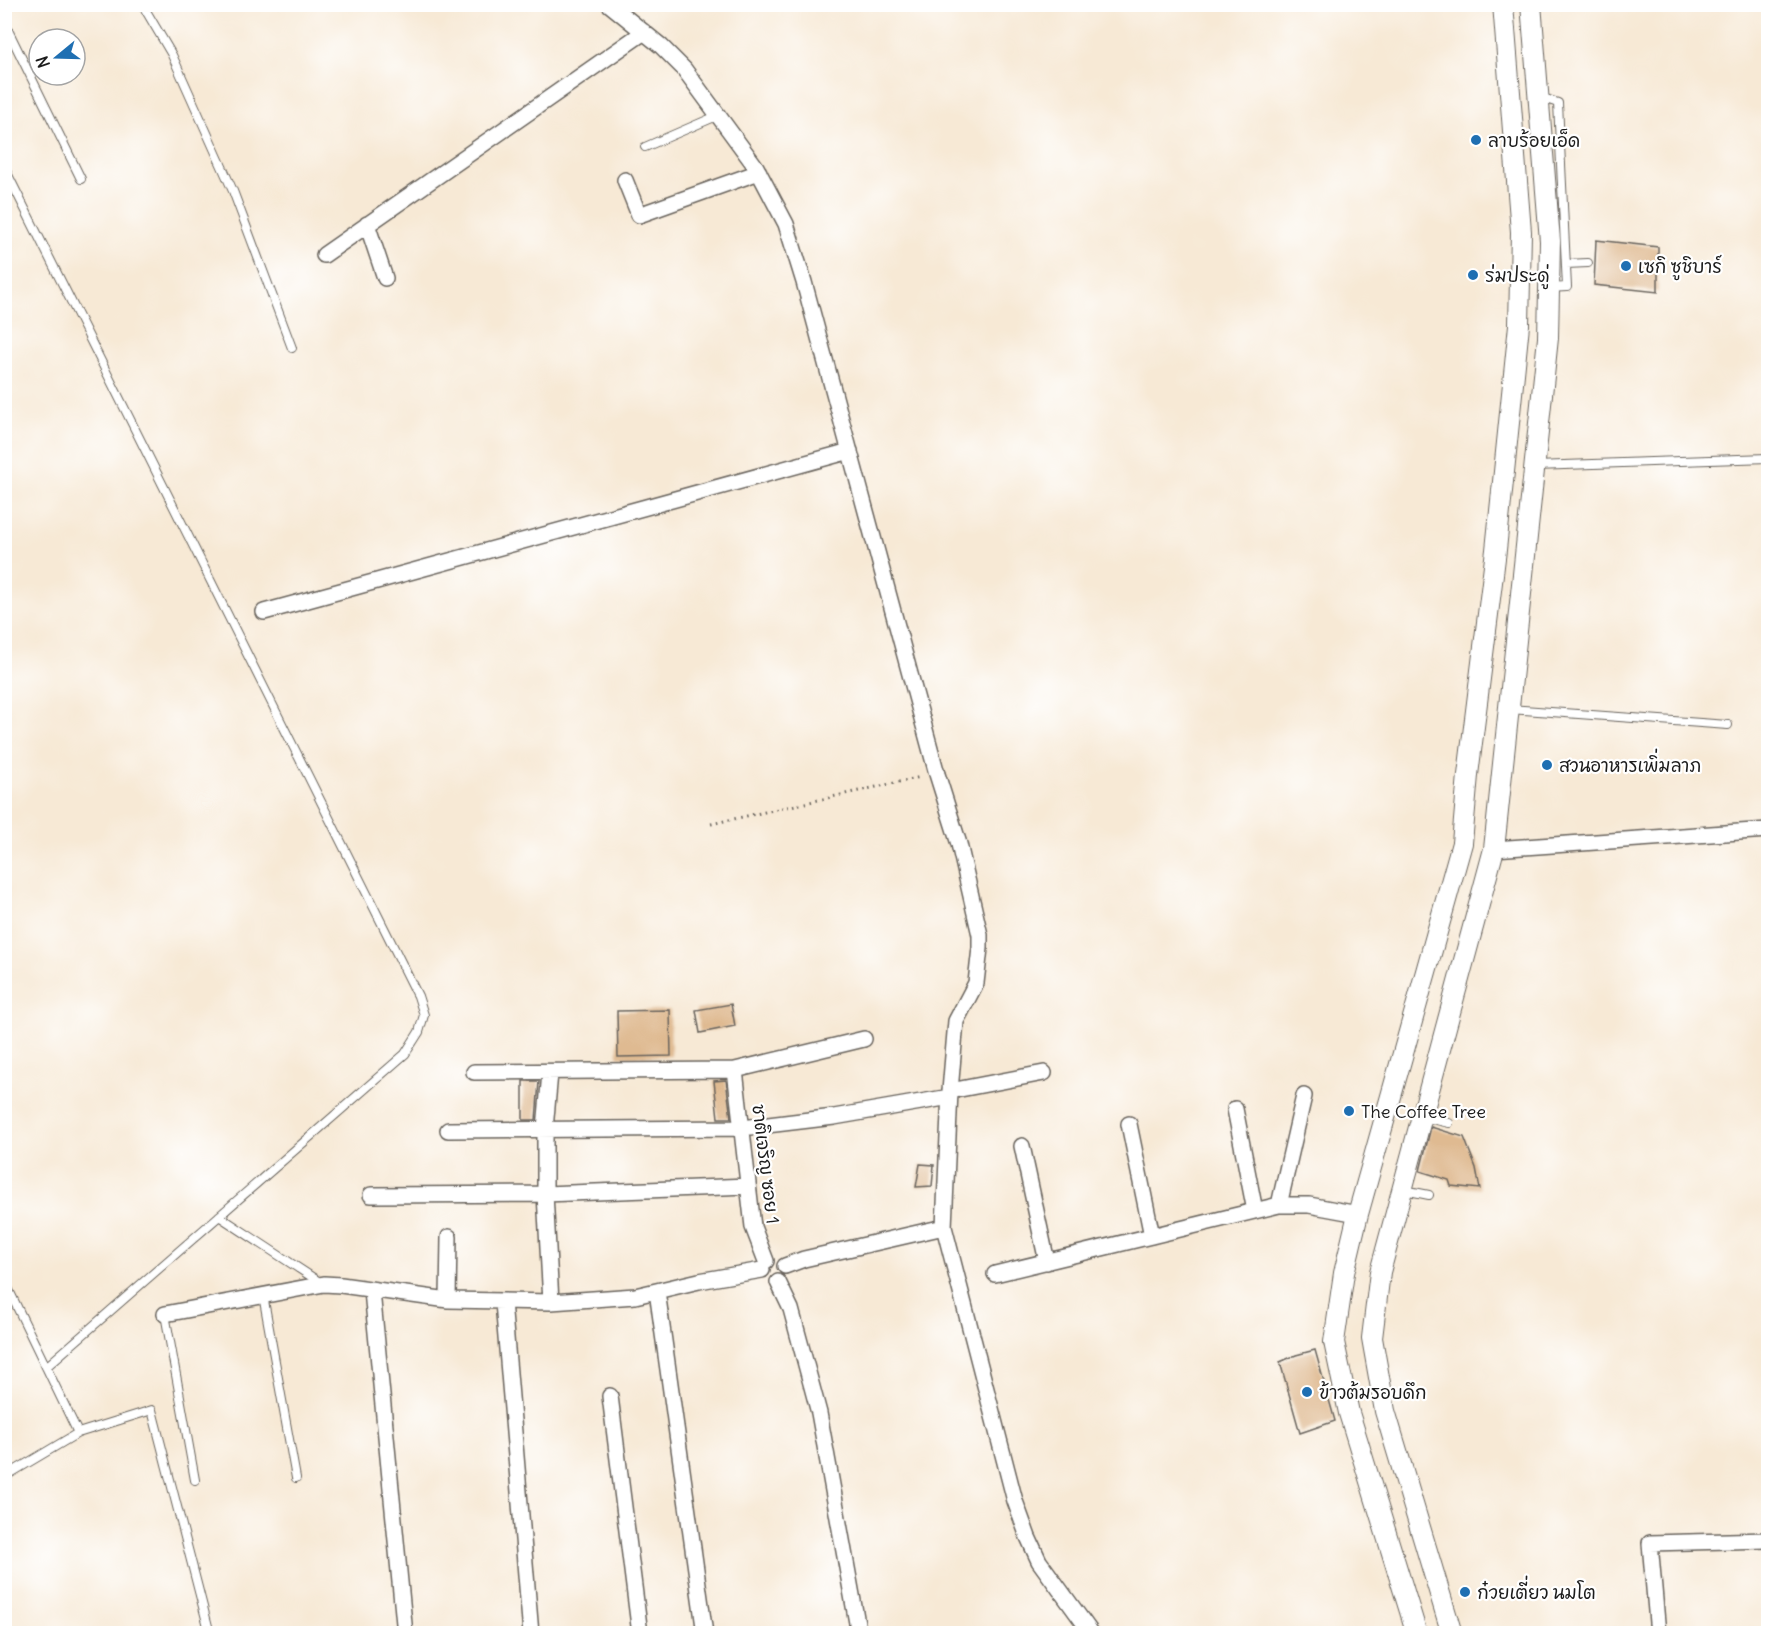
<svg xmlns="http://www.w3.org/2000/svg" width="1773" height="1638" font-family="Delius,'Playpen Sans Thai',sans-serif">
<style>
.building{fill:#dfba91}
.lines{fill:none;stroke-linecap:round;stroke-linejoin:round}
.service-casing{stroke:#69645d;stroke-width:10}
.minor-casing{stroke:#69645d;stroke-width:18}
.tertiary-casing{stroke:#69645d;stroke-width:22}
.path{stroke:#69645d;stroke-width:3;stroke-dasharray:1.5 4.5;stroke-linecap:butt}
.service{stroke:#fff;stroke-width:8}
.minor{stroke:#fff;stroke-width:15}
.tertiary{stroke:#fff;stroke-width:20}
.poi-dot{fill:#1f6fb2;stroke:#fff;stroke-width:2}
.labels{text-anchor:middle;dominant-baseline:central;stroke-width:4.5;stroke-linejoin:round;paint-order:stroke}
.poi-label{font-size:18px;fill:#1c1c1c;stroke:#fff;text-anchor:start}
.street-label{font-size:18px;fill:#1c1c1c;stroke:#fff}
</style>
<rect width="100%" height="100%" fill="#fff"/>
<filter id="ink" filterUnits="userSpaceOnUse"><feTurbulence type="fractalNoise" baseFrequency=".0167" numOctaves="2"/><feDisplacementMap in="SourceGraphic" scale="12" xChannelSelector="R" yChannelSelector="G"/><feConvolveMatrix kernelMatrix="1 2 1 2 8 2 1 2 1" color-interpolation-filters="sRGB"/></filter>
<filter id="wash" filterUnits="userSpaceOnUse"><feTurbulence type="fractalNoise" baseFrequency=".008" numOctaves="4" result="noise"/><feDisplacementMap in="SourceGraphic" scale="24" xChannelSelector="R" yChannelSelector="G"/><feGaussianBlur stdDeviation="1.35" result="paint"/><feColorMatrix in="noise" values="0 0 0 0 0 0 0 0 0 0 0 0 0 0 0 0 0 1.4 0 .05"/><feComposite in="paint" operator="in"/></filter>
<g filter="url(#wash)">
<rect width="100%" height="100%" fill="#f7e9d5"/>
<g id="blocks">
<path class="building" d="M1596,240L1658,247V292L1594,285Z
M731,1004L735,1026L700,1033L696,1010Z
M670,1010L671,1056L618,1057L617,1011Z
M726,1080L731,1118H718L714,1081Z
M523,1081H539L536,1120H523Z
M1431,1127L1464,1137L1476,1168L1480,1189L1451,1186L1449,1180L1420,1171Z
M920,1164L934,1165L932,1186L916,1187Z
M1315,1350L1335,1421L1300,1433L1280,1362L1296,1355Z"/>
</g>
</g>
<g filter="url(#ink)">
<use href="#blocks" fill-opacity="0" stroke="#69645d" stroke-width="1.5"/>
<g class="lines">
<g class="service-casing">
<path id="service" d="M142,4L172,55L233,191L292,348
M4,8L9,4
M4,22L81,179
M1540,97L1558,103L1567,287L1549,288
M645,147L719,115
M4,167L418,996L424,1015L419,1032L405,1054L46,1367
M1566,264L1588,263
M1535,466L1768,458
M1510,709L1728,725
M1423,1117L1449,1123
M1404,1190L1429,1195
M219,1216L321,1283
M4,1280L78,1433
M263,1295L296,1478
M165,1314L195,1480
M4,1477L78,1433L152,1410L210,1634"/>
</g>
<g class="minor-casing">
<path id="minor" d="M609,4L661,46L684,69L756,167L786,224L804,282L937,774L959,844L980,935V948L976,983L956,1021L950,1091L944,1227L1015,1501L1028,1537L1039,1561L1092,1634
M625,180L639,215L759,172
M367,224L385,278
M324,255L644,32
M264,612L850,451
M1494,849L1768,830
M735,1070L753,1227L766,1261
M474,1072L735,1070L864,1039
M550,1073L545,1129V1194L551,1302
M950,1091L1044,1073
M1235,1109L1255,1211
M1129,1124L1152,1236
M448,1130L742,1128L834,1117L950,1097
M1022,1146L1047,1262
M371,1195L545,1194L748,1186
M1279,1205L1304,1096
M785,1266L804,1259L944,1227
M995,1274L1279,1205H1309L1358,1214
M778,1282L791,1309L819,1413L859,1634
M372,1291L405,1634
M657,1291L705,1634
M448,1300L449,1237
M503,1302L531,1634
M165,1314L324,1284L341,1285L448,1300L551,1302L635,1296L699,1281L762,1270
M610,1396L640,1634
M1053,1634L1056,1633
M1658,1634L1650,1543L1768,1540"/>
</g>
<g class="tertiary-casing">
<path id="tertiary" d="M1417,1634L1349,1413L1334,1342L1344,1273L1358,1214L1462,843L1468,775L1496,550L1519,325L1521,232L1503,4
M1452,1634L1385,1411L1372,1338L1380,1272L1494,849L1548,338L1550,241L1531,4"/>
</g>
<path class="path" d="M711,824L921,777"/>
<use href="#service" class="service"/>
<use href="#minor" class="minor"/>
<use href="#tertiary" class="tertiary"/>
</g>
</g>
<g class="poi-dot">
<circle cx="1476" cy="140" r="6"/>
<circle cx="1626" cy="266" r="6"/>
<circle cx="1473" cy="275" r="6"/>
<circle cx="1547" cy="765" r="6"/>
<circle cx="1349" cy="1111" r="6"/>
<circle cx="1307" cy="1392" r="6"/>
<circle cx="1465" cy="1592" r="6"/>
</g>
<g class="labels">
<g class="poi-label">
<text x="1488" y="140">ลาบร้อยเอ็ด</text>
<text x="1638" y="266">เซกิ ซูชิบาร์</text>
<text x="1485" y="275">ร่มประดู่</text>
<text x="1559" y="765">สวนอาหารเพิ่มลาภ</text>
<text x="1361" y="1111">The Coffee Tree</text>
<text x="1319" y="1392">ข้าวต้มรอบดึก</text>
<text x="1477" y="1592">ก๋วยเตี่ยว นมโต</text>
</g>
<g class="street-label">
<text transform="translate(766 1164) rotate(83)">ชาติเจริญ ซอย 1</text>
</g>
</g>
<rect width="1773" height="1638" fill="none" stroke="#fff" stroke-width="24"/>
<g transform="translate(57 57) rotate(251)"><circle r="28" fill="#ffffff" stroke="#a4a4a4" stroke-width="1.5"/>
<path d="M0-4.5L10 22L0 15L-10 22Z" fill="#1f6fb2"/>
<text y="-9" font-size="16" font-weight="bold" text-anchor="middle" fill="#1c1c1c">N</text>
</g>
</svg>
